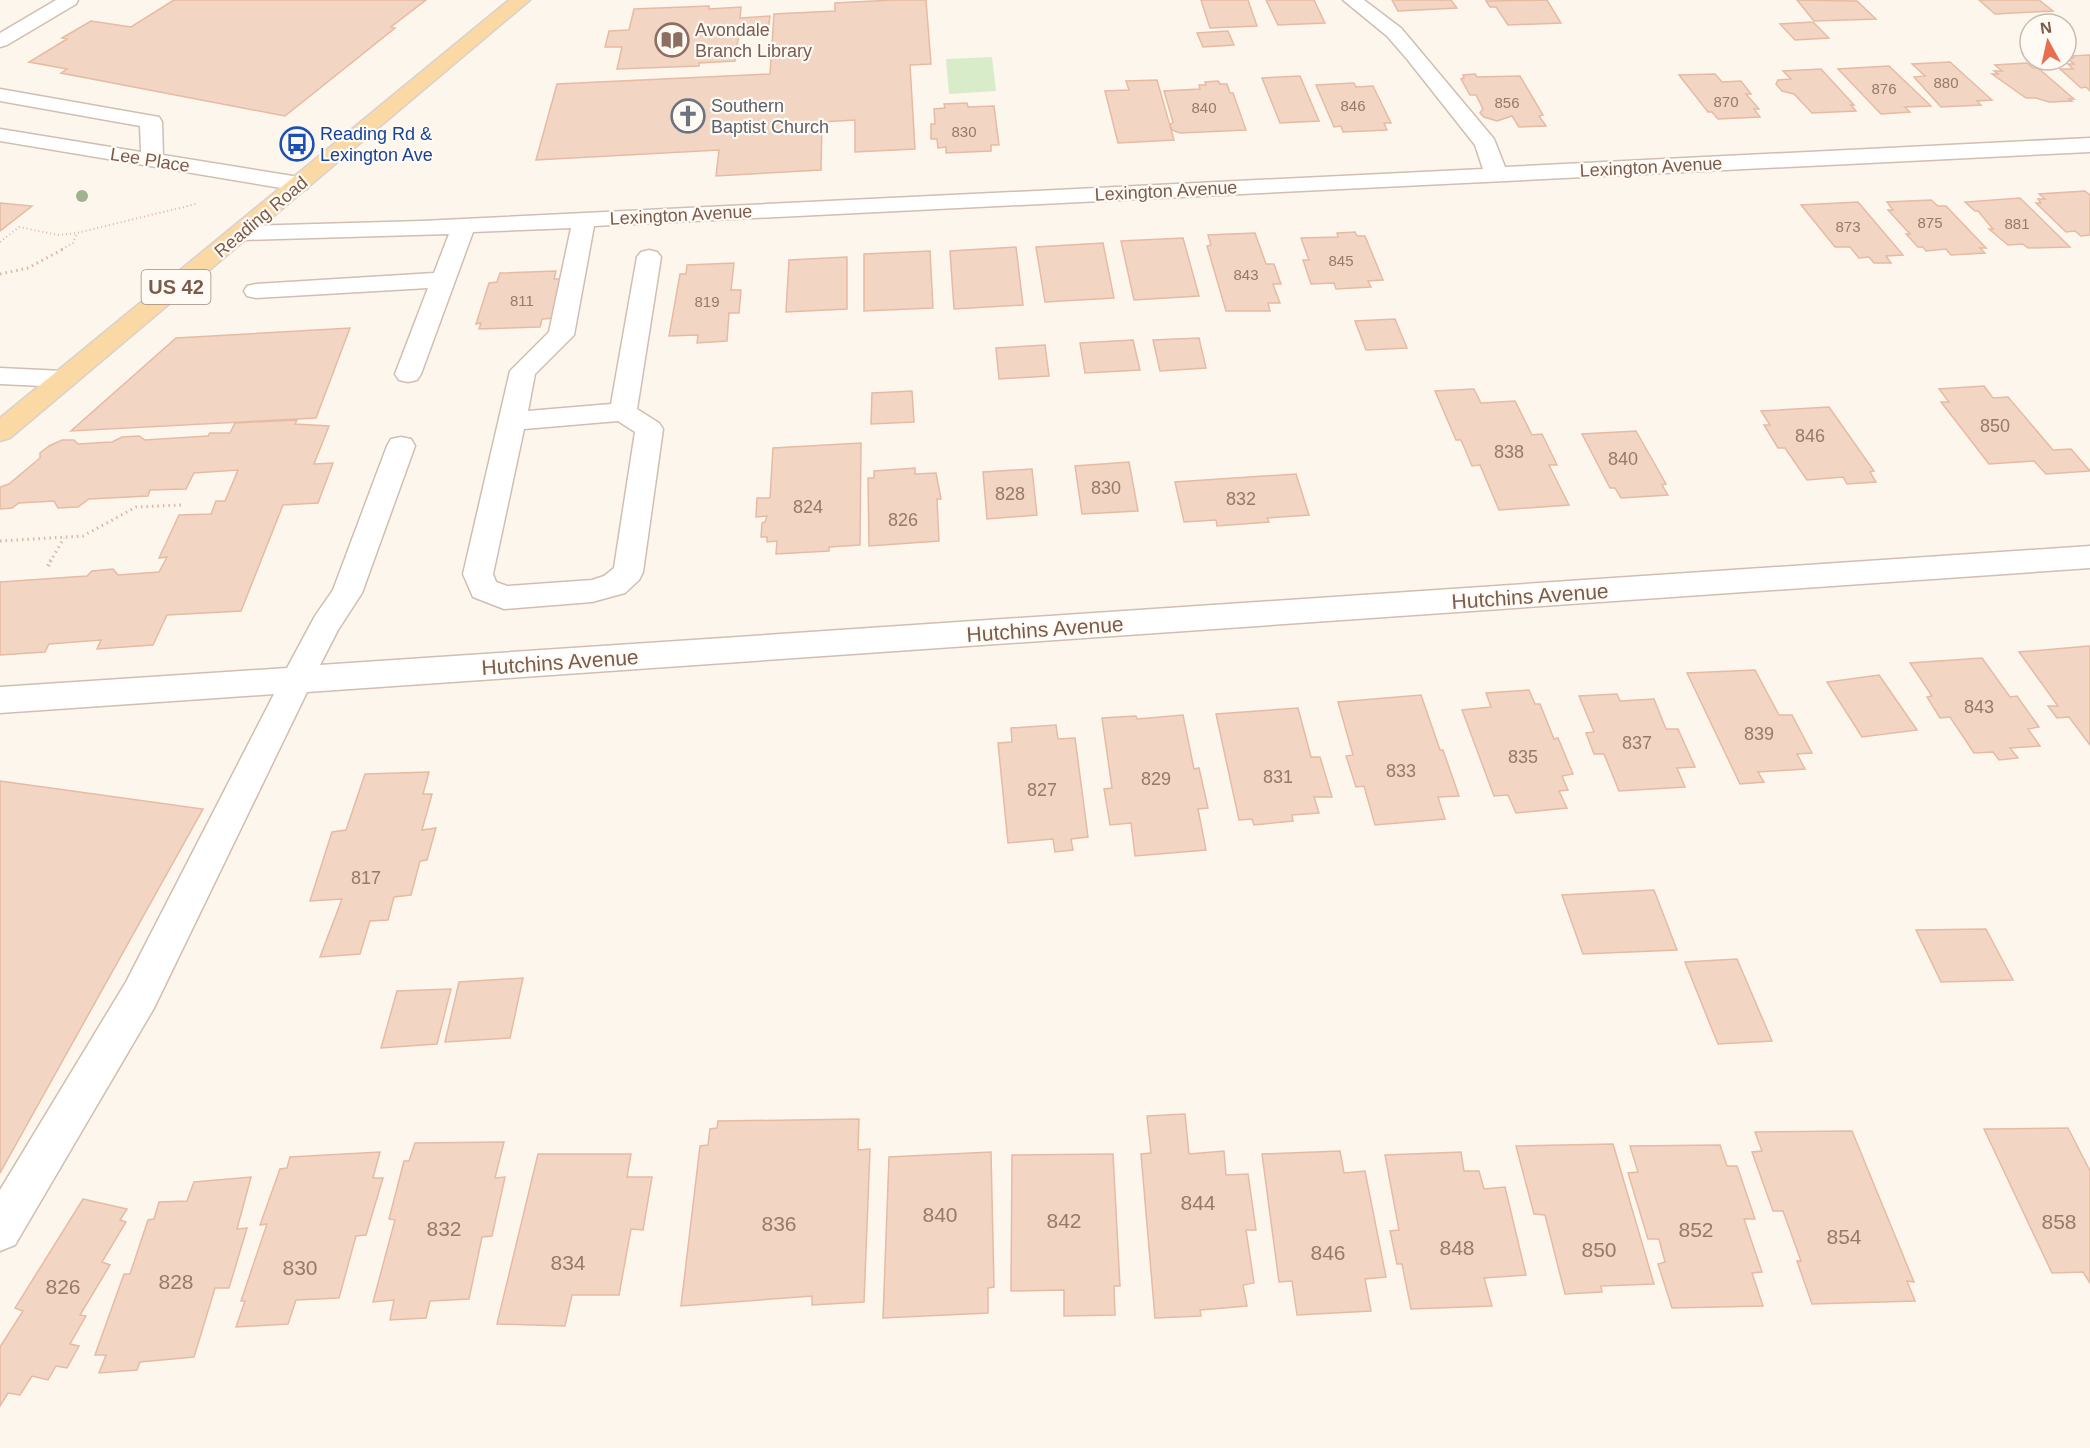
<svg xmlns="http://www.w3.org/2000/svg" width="2090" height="1448" font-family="Helvetica,sans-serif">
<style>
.green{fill:#d8ecc9}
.building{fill:#f3d5c3;stroke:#e6bba3;stroke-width:1.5}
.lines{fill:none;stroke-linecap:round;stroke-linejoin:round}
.minor-casing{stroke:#d1beb0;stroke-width:3}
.major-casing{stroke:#dad1cd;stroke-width:3}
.path-far2{stroke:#d9b8a5;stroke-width:2;stroke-dasharray:1 3;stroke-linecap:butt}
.path-far1{stroke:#d9b8a5;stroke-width:3;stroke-dasharray:1.5 4;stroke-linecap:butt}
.path{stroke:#d9b8a5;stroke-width:4;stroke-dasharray:1.5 4.5;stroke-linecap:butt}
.minor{fill:#fff;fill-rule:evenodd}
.major{fill:#fbd9a5;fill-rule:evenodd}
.tree{fill:#a0b28e}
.labels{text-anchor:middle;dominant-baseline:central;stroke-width:4.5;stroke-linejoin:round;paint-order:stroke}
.far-number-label{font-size:15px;fill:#987a6a}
.far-education-label{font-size:18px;fill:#785e54;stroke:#fffaf3;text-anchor:start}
.far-worship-label{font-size:18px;fill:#5b616d;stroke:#fffaf3;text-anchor:start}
.far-transit-label{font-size:18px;fill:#164399;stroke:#fffaf3;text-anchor:start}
.far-street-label{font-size:18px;fill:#7a5c4d;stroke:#fffaf3}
.number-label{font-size:18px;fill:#987a6a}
.shield{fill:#fffaf3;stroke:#a28b7f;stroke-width:1.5}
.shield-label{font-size:20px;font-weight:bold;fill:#7a5c4d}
.street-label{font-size:21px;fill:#7a5c4d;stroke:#fffaf3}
.near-number-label{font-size:21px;fill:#987a6a}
</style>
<rect width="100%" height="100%" fill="#fdf6ec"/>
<path class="green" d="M992,57L996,91L949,94L946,59Z"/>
<path class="building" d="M174,0H426L391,27L395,28L285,116L61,73L67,69L29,62L67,39L62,38L91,21L131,27Z
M893,0H926L931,64L910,65L915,149L855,152V120L822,122L821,170L716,176L719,150L536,160L557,84L770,74L774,14L835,11V3Z
M1201,0H1248L1257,26L1210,28Z
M1266,0H1314L1325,23L1278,25Z
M1392,0H1451L1457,8L1398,11Z
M1547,0L1561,23L1508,25L1496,7H1490L1486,1Z
M1797,0L1857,1L1876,19L1814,21Z
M1979,0H2039L2053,11L1995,14Z
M709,6V9L741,7L740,18L770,16L768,32L739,33L735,61L699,63V66L617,69L622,47H605L609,31L629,30L634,9Z
M1813,22L1829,38L1795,40L1780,24Z
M1228,31L1234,45L1203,47L1197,33Z
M2090,55V91L2086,87L2081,88L2060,69H2073L2068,64H2074L2067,58H2074L2070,56Z
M1950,62L1992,100L1977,101L1981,105L1941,107L1914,77L1925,76L1912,64Z
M2027,63L2033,68H2038L2074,99H2069L2072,101L2049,102L2036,98H2026L1992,74H1998L1994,71H2002L1995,65Z
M1889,66L1931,106L1905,107L1910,112L1881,114L1838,69Z
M1821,69L1854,105H1851L1856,111L1812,113L1794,94L1782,91L1776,84L1778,80L1791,79L1783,71Z
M1475,74L1477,77L1520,76L1543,115L1539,116L1546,126L1519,127L1512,116L1497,121L1484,117L1480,113L1483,109L1476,95H1470L1461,79L1464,78L1463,75Z
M1715,74L1722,82L1741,81L1751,94H1746L1759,109H1754L1760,117L1718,119L1712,112H1708L1679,75Z
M1300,76L1319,121L1280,123L1262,78Z
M1157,80L1174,140L1118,143L1105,91L1129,90L1126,81Z
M1218,81L1220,84H1227L1230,93H1233L1246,130L1180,133L1172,130L1170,125L1173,122L1164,91L1200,89L1199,85H1206L1205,82Z
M1354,83L1356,87L1373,86L1391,123H1384L1387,130L1343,132L1341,126L1334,127L1316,85Z
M967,103L968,107L994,106L999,145H991V151L946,153V147L938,148L937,139H931V124H935L934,109L945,108L944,104Z
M2085,191L2090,195V235L2081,236L2075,231L2066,232L2036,203H2041L2038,199H2045L2039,194Z
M2020,198L2070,247L2028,248L2023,244L2008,245L1989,229H1993L1978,211H1975L1965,202Z
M1931,200L1938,206H1946L1986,248H1980L1985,253L1951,255L1946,249L1926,251L1923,247H1918L1906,234H1910L1888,210H1893L1887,202Z
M1858,202L1903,255L1886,256L1891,263H1874L1869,257L1859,258L1850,247H1835L1801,205Z
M0,203L32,206L0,231Z
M1355,232L1357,236H1365L1383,280L1368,281L1371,287L1336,289L1334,283L1311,284L1303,260H1309L1301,238L1338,237L1337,233Z
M1255,233L1266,264H1274L1281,284H1273L1280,303H1268L1270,311H1226L1207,246L1211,245L1208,235Z
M1183,238L1199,296L1134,300L1121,241Z
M1103,243L1114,298L1045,302L1036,247Z
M1016,247L1023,305L954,309L950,251Z
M930,251L933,308L864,311V254Z
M847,257V309L786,312L789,260Z
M734,263L731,290H741L739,313H729L727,341L697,343L698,335L669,336L680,274H686L687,265Z
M556,271L554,279H566L556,318L542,319L540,327L479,329L481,323L476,324L489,283L497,282L500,273Z
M1395,319L1407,348L1366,350L1355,321Z
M350,328L316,418L71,431L176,338Z
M1199,338L1206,368L1160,371L1153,340Z
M1133,340L1140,370L1085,373L1080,343Z
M1045,345L1049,376L999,379L996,348Z
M1984,386L1993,398L2008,397L2053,450L2071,449L2090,471L2046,474L2034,461L1989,464L1941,402H1949L1939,389Z
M1474,389L1481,403L1515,401L1532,435L1542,434L1557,465H1549L1569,505L1499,510L1480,465L1472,466L1461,440H1456L1435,391Z
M912,391L914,422L871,424L872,393Z
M1829,407L1874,471L1870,472L1876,482L1847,484L1843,477L1807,480L1785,448H1778L1764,425H1770L1761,411Z
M297,420L295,424L329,426L314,464L333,463L318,503L283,505L241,611L167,615L153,645L97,649L101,640L49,644L45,652L0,655V582L87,576L92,571L113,569L118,575L159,572L167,557L159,558L179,515L211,514L216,501H225L238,470L194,473L186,489L150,490L148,496L89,499L78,507L58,508L54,501L19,503L12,508L0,509V487L9,484L40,458V453L49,446L62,440H74L78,444L112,442L122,437L139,436L145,440L208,436L210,433H230L235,423Z
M1636,431L1666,484L1662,485L1668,495L1621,498L1615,488H1610L1582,434Z
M861,443L860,545L829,547V551L776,554L777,541L767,542V537H761L762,523L765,522L767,516L756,517L757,498H770L773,448Z
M1129,462L1138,511L1082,514L1075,466Z
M915,468V474L936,473L941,499H937L939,541L869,546L868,478H874V471Z
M1032,469L1037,515L987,519L983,472Z
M1296,474L1309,515L1267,518L1269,522L1217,526L1216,520L1184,522L1175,482Z
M2089,646L2090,647V745L2069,717L2057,718L2048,706H2058L2019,652Z
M1982,658L2010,697L2017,696L2039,727L2028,729L2040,746L2010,748L2018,758L1999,760L1993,752L1974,753L1950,717L1940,718L1927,697L1932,696L1910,663Z
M1755,670L1779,715H1792L1812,753L1797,754L1805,769L1758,772L1764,782L1740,784L1687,673Z
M1879,675L1917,730L1862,737L1827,682Z
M1529,690L1535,704H1540L1554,739L1558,738L1573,774L1562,776L1568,790L1559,791L1567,808L1516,813L1508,795L1494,796L1462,710L1491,707L1486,693Z
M1617,694L1620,701L1654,699L1666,729H1678L1695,767L1677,768L1685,787L1619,791L1604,754H1594L1586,733L1594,732L1579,696Z
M1421,695L1440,750H1443L1459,796L1438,797L1445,819L1375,825L1364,786L1356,787L1346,756L1353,755L1338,702Z
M1298,708L1311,757H1320L1332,797H1314L1319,813L1292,815L1293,821L1254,825L1252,819L1239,820L1216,714Z
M1183,715L1194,769L1199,768L1208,808L1198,809L1206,850L1135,856L1131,823L1110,825L1104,789L1112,788L1102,718L1136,716L1137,719Z
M1056,725L1058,739L1075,738L1088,837L1071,839L1073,850L1055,852L1053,839L1008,843L998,743L1012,742L1011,728Z
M429,772L423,794H432L422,830L436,828L427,860L420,861L411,895L394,897L388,920L370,921L360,954L320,957L342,899L310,901L332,832L346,830L365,774Z
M0,781L203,809L0,1173Z
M1654,890L1677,950L1583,954L1562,895Z
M1986,929L2013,980L1941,982L1916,930Z
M1737,959L1772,1041L1718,1044L1685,962Z
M523,978L510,1038L445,1042L459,982Z
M451,989L437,1044L381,1048L397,991Z
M1185,1114L1189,1154L1224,1151L1226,1175L1248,1174L1256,1230H1246L1254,1283L1243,1285L1247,1306L1200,1310L1201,1316L1155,1318L1141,1154L1151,1153L1147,1116Z
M859,1119L858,1150L870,1149L864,1302L812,1305V1296L681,1306L700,1146L708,1145L710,1129L717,1128L718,1121Z
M2068,1128L2090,1171V1283L2083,1272L2052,1273L1984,1129Z
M1852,1131L1914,1282L1907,1281L1915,1301L1812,1304L1797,1261H1801L1783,1211H1773L1752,1152L1762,1151L1755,1132Z
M504,1142L495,1178L505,1177L492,1236L482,1237L469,1299L430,1301L426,1318L390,1320L394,1300L373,1302L395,1220L389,1219L404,1161H409L415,1143Z
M1613,1144L1654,1284L1601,1286L1602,1292L1565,1294L1545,1215L1534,1214L1516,1146Z
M1720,1145L1727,1166H1737L1755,1219H1744L1762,1272L1752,1273L1763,1306L1672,1308L1658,1264L1665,1262L1659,1239H1648L1628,1173L1638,1172L1630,1146Z
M1340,1151L1344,1173L1365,1171L1386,1277L1365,1279L1371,1311L1297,1315L1292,1281L1279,1282L1262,1154Z
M380,1152L373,1178H383L366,1235L356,1236L339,1298L296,1300L288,1324L236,1327L245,1301H241L267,1224L260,1225L280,1169L287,1168L290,1157Z
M991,1152L994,1287L988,1288V1313L883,1318L889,1157Z
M1461,1152L1464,1171H1479L1484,1189L1505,1187L1526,1275L1484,1278L1492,1306L1411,1309L1402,1264H1397L1390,1231L1399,1230L1385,1155Z
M538,1154H631L627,1177H652L643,1230L631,1229L619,1295H572L565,1326L497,1324Z
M1113,1154L1120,1286H1114L1115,1315L1064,1316V1290L1011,1291L1012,1155Z
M251,1177L237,1229L247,1228L229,1288H215L194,1357L140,1362L137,1370L99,1373L106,1355H95L124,1274H130L148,1220L154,1219L159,1202L187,1201L194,1182Z
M83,1199L127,1209L120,1220L126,1222L102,1262L110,1265L80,1315L86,1316L70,1344L79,1346L67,1368L56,1366L48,1380L32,1376L20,1395L8,1393L0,1406V1347L23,1311L15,1308Z"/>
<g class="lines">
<g class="minor-casing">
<path id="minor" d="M56,0H78L76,4L7,45L0,47V33Z
M1343,0H1364L1401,28L1494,139L1505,167L2090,138V152L594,226L574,335L535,374L528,411L611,404L637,257L641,252L649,250L657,252L661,257L637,409L659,423L663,429L643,572L639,580L625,593L592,602L504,609L473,597L463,574L510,371L549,332L571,228L473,232L421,374L417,380L408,382L399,380L395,374L428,288L256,298L247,296L244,291L247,286L256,284L434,273L449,234L242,240L234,238L230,233L234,228L242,226L422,221L1483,169L1475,145L1407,59L1387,36ZM618,421L635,432L614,568L604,576L592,580L507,586L496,582L493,574L524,429Z
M0,89L159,117L162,122L163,155L299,177L307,179L310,184L307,189L299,191L0,141V129L141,152L140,126L0,101Z
M0,368L64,371L73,373L77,379L73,385L64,387L0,384Z
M401,437L411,439L415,446L362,593L338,630L320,665L2090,546V568L307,692L154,1008L15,1245L0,1251V1190L126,982L274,694L0,713V687L287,668L315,616L333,590L387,446L391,439Z"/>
</g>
<g class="major-casing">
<path id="major" d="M509,0H530L10,438L0,441V418Z"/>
</g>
<path class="path-far2" d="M0,242L19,227L58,235L77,233L196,204
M62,249L73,243L77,233"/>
<path class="path-far1" d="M0,274L28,268L65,248
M0,541L83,536L136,507L182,505
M50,562L64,538"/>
<path class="path" d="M48,566L51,560"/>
<use href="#minor" class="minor"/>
<use href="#major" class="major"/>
</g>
<circle class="tree" cx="82" cy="196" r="6"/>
<defs>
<g id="library-ring" transform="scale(1.725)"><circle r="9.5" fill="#fffaf3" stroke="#8d6e63" stroke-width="1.5"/><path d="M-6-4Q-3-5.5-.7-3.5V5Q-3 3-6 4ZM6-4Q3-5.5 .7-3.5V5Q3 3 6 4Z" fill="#8d6e63"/></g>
<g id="church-ring" transform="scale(1.725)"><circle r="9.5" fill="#fffaf3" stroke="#6b7280" stroke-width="1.5"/><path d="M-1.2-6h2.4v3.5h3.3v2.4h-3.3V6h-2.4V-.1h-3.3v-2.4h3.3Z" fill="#6b7280"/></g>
<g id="bus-ring" transform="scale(1.725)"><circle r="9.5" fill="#fffaf3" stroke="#1a4fb4" stroke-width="1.5"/><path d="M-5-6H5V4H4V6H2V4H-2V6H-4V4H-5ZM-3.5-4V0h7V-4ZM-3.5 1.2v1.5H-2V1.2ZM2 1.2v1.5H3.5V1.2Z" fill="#1a4fb4"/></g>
</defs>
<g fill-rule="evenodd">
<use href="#library-ring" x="672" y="40"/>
<use href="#church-ring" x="688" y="116"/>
<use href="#bus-ring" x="297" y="144"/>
</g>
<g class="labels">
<g class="far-number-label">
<text x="1946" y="82">880</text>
<text x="1884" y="88">876</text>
<text x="1726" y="101">870</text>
<text x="1507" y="102">856</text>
<text x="1353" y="105">846</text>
<text x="1204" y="107">840</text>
<text x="964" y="131">830</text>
<text x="1930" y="222">875</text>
<text x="2017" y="223">881</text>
<text x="1848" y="226">873</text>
<text x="1341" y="260">845</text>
<text x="1246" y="274">843</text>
<text x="522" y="300">811</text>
<text x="707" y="301">819</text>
</g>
<g class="far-education-label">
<text x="695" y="30">Avondale<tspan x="695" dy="21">Branch Library</tspan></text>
</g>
<g class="far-worship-label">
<text x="711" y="106">Southern<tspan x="711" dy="21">Baptist Church</tspan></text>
</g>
<g class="far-transit-label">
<text x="320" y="134">Reading Rd &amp;<tspan x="320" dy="21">Lexington Ave</tspan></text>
</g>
<g class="far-street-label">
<text transform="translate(150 160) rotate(9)">Lee Place</text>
<text transform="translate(1651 167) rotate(-3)">Lexington Avenue</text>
<text transform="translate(1166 191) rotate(-3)">Lexington Avenue</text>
<text transform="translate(681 215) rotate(-3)">Lexington Avenue</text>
<text transform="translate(261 217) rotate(-40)">Reading Road</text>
</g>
<g class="number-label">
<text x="1995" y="426">850</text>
<text x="1810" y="436">846</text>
<text x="1509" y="452">838</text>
<text x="1623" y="459">840</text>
<text x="1106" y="488">830</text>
<text x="1010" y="494">828</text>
<text x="1241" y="499">832</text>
<text x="808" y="507">824</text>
<text x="903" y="520">826</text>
<text x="1979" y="707">843</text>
<text x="1759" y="734">839</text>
<text x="1637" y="743">837</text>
<text x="1523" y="757">835</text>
<text x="1401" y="771">833</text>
<text x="1278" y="777">831</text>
<text x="1156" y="779">829</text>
<text x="1042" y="790">827</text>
<text x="366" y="878">817</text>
</g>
<rect class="shield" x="141.5" y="270" width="69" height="34" rx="4.5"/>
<g class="shield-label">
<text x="176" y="287">US 42</text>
</g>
<g class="street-label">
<text transform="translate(1530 596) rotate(-4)">Hutchins Avenue</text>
<text transform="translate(1045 629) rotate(-4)">Hutchins Avenue</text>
<text transform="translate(560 662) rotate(-4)">Hutchins Avenue</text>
</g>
<g class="near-number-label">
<text x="1198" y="1202">844</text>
<text x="940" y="1214">840</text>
<text x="1064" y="1220">842</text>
<text x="2059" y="1221">858</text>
<text x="779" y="1223">836</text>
<text x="444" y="1228">832</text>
<text x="1696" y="1229">852</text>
<text x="1844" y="1236">854</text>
<text x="1457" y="1247">848</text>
<text x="1599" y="1249">850</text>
<text x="1328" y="1252">846</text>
<text x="568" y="1262">834</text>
<text x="300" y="1267">830</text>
<text x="176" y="1281">828</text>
<text x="63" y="1286">826</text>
</g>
</g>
<g transform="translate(2048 42) rotate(352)"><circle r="28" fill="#fffaf3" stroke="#cabbb1" stroke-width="1.5"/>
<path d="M0-4.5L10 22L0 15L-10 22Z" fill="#e76f51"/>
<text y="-9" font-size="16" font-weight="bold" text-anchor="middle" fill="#7a5c4d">N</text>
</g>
</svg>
